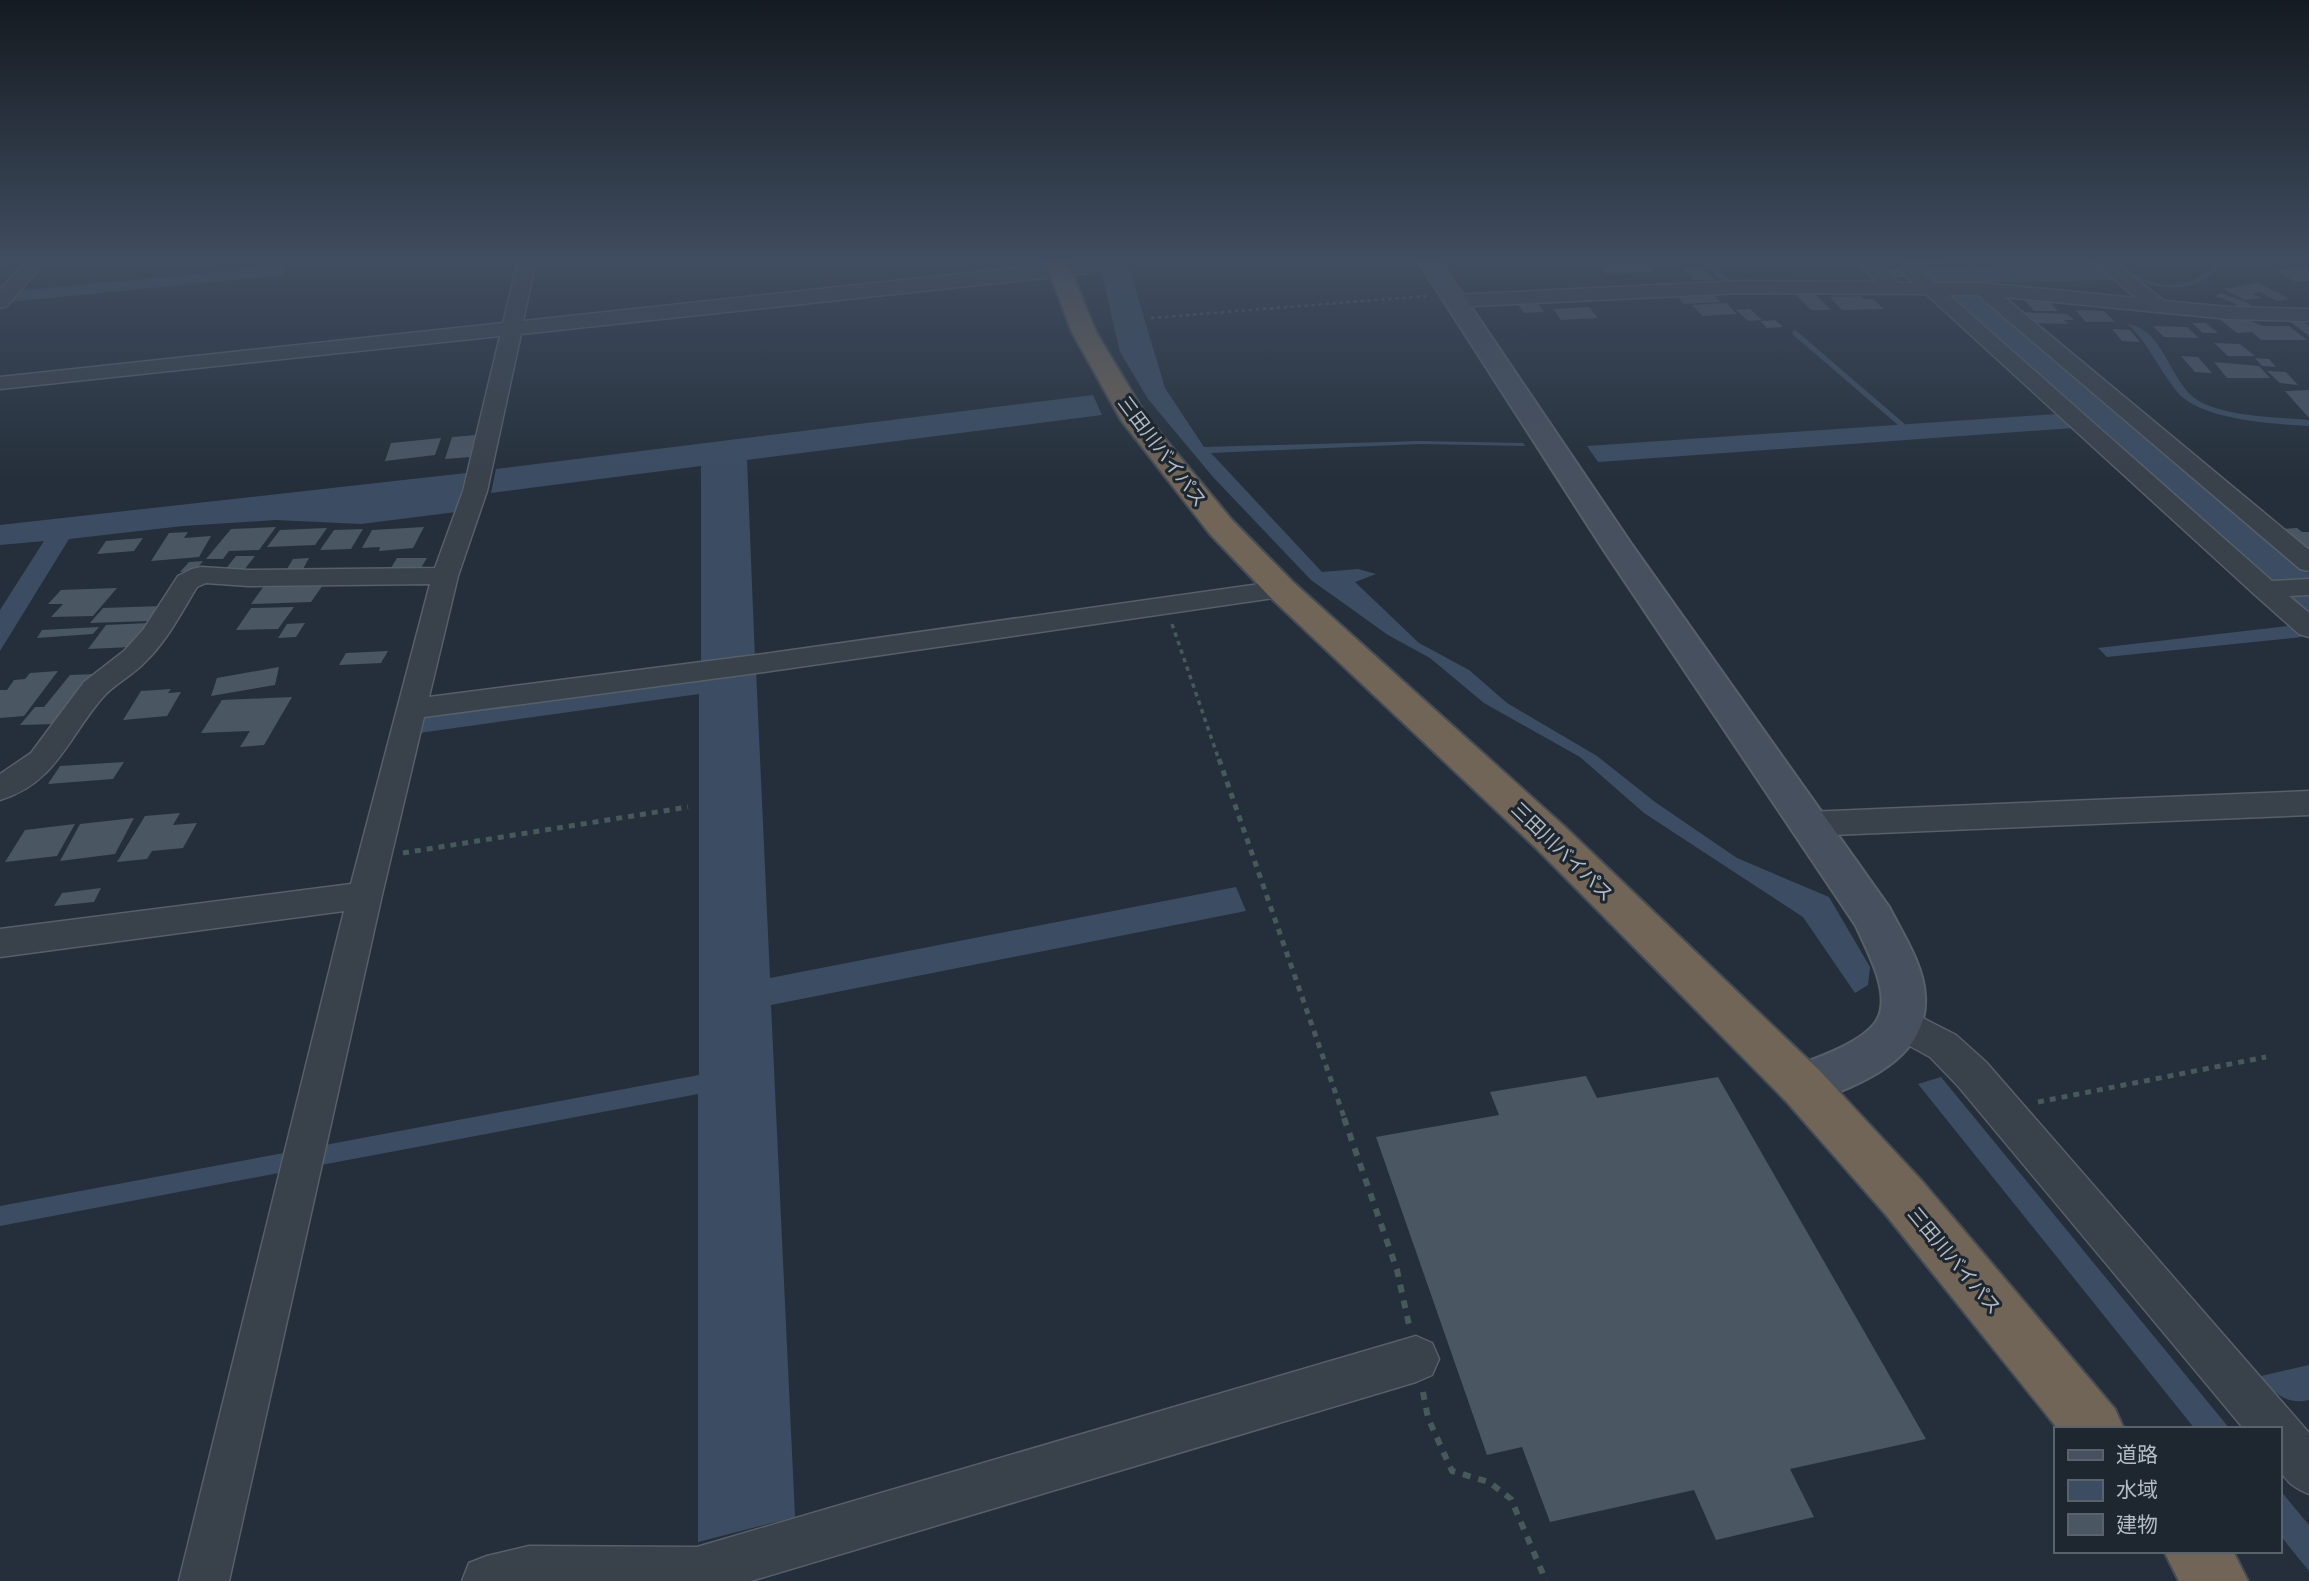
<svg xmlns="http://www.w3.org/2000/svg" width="2309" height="1581" font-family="'Exo 2','Noto Sans JP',sans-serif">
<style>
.water{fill:#3c4d63}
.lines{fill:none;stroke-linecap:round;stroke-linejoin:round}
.stream{stroke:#3c4d63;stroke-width:5}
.building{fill:#4b5663}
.street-casing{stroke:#575f69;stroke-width:3}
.secondary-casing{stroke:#575f69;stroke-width:4}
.highway-casing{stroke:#444c56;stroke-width:4}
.path-far3{stroke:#47595b;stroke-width:2.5;stroke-dasharray:3.5 3.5;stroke-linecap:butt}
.path-far2{stroke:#47595b;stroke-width:3.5;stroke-dasharray:4.5 4.5;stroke-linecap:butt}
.path-far1{stroke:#47595b;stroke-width:5;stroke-dasharray:6 6;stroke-linecap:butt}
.path{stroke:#47595b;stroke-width:6;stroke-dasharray:8 8;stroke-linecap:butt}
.street{fill:#39414b;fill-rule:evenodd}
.secondary{fill:#47505e;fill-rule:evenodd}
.highway{fill:#706556;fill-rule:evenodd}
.labels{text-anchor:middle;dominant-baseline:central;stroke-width:6;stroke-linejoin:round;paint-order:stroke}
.street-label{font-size:19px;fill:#b4bcc6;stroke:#1e2630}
</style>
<rect width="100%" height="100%" fill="#252f3b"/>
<path class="water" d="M259,261H290L283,275L9,302L18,291L255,268Z
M1099,261H1127L1165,388L1204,447L1420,441L1523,443L1525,446L1420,444L1211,453L1322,572L1358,569L1376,574L1355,582L1419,643L1469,670L1507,703L1597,756L1655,802L1737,858L1829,897L1870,967L1868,985L1855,993L1803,917L1644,813L1580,757L1484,703L1430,658L1388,635L1311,580L1213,477L1148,399L1120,352Z
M2056,261H2091L2117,280L1962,283L1978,292L2309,574V617L2286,597L2295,596L2279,581L2269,582L1919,269L2060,265Z
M2218,261H2226C2200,294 2157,296 2124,270C2133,270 2136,275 2144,279C2172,292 2198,283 2218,261Z
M2128,324C2162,329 2169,376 2192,396C2216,417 2277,417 2309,420V426C2275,424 2203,420 2179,394C2160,372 2151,347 2128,324Z
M1093,395L1102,415L747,460L755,659L701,666V466L491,493L496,469Z
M2057,414L2074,428L1598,462L1587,446Z
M466,473L456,512L361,524L276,520L183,526L69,539L0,651V610L44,541L0,545V525Z
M2288,626L2302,637L2107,657L2098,648Z
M756,670L770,978L1236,887L1246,911L771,1005L795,1517L698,1542V1094L321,1165L325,1145L699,1075V694L419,733L423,716Z
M1941,1077L2216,1412L2230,1429H2195L1918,1084Z
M289,1152L284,1172L0,1226V1206Z
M2309,1365V1400C2286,1405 2275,1394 2261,1376Z
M2279,1489L2309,1525V1571L2279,1534Z"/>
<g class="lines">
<path class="stream" d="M1704,261L1729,283
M1795,333L1902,425"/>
</g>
<path class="building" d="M1644,262L1653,272L1605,274L1597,265Z
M2302,266L2309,270V281L2296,282L2274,271Z
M1702,267L1714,280H1694L1683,268Z
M1902,269L1910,277H1889L1881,270Z
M2258,283L2290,299L2277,301L2260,292L2252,294L2262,298L2245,300L2223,289Z
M2221,293L2248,303L2257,310H2241L2235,304H2237L2215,296Z
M1713,294L1720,302L1684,304L1677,296Z
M1795,294H1815L1831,310H1811Z
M1861,296L1864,299H1873L1884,309L1842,310L1830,297Z
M2023,298L2047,299L2058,311H2034Z
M1726,303L1737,314L1703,316L1692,305Z
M1538,304L1544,312L1524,313L1518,305Z
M1589,307L1598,318L1561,320L1553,309Z
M1750,309L1762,320L1748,321L1736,310Z
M2075,310L2104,311L2115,322H2086Z
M2020,312L2067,314L2074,320H2064L2068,324L2029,323Z
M2218,318H2244L2263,326H2289L2307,340H2261L2252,332L2237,333Z
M1775,320L1783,327L1767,328L1760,321Z
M2289,321H2301L2309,325V336Z
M2192,323H2206L2218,333H2203Z
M2153,326L2187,327L2199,338L2164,337Z
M2112,329L2130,330L2140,342L2122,341Z
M2214,343L2240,344L2255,356H2228Z
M2181,356L2198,357L2212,373L2195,372Z
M2255,358L2269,359L2276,367L2262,366Z
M2214,362L2259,366L2270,378H2227Z
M2267,371L2286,372L2298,385L2280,383Z
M2309,390V418L2285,391Z
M476,435L470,457L445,459L452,437Z
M441,438L435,455L385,461L391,443Z
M276,527L259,550L229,551L223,559H206L231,529Z
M424,527L413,548L379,551L380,547L362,548L372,530Z
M327,528L315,545L267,547L280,530Z
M2297,528L2302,532H2309V553L2281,529Z
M363,529L351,549L320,550L334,530Z
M188,532L184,538L211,536L199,557L151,561L169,533Z
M143,538L134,551L97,554L106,541Z
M236,556H255L244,570L224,571Z
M309,558L302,571L285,572L293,559Z
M397,558H427L419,571H389Z
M203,561L195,571L180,572L189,562Z
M323,585L311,602L251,604L264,586Z
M117,588L93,616L51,617L63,604H48L61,590Z
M162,606L150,621L90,623L103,608Z
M294,607L278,629L236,630L251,608Z
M149,623L131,647L88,649L106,625Z
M305,623L296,637L278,638L287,624Z
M99,627L93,634L37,638L42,630Z
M388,651L381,663L339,665L346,653Z
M279,667L275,685L211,696L217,678Z
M58,671L24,716L0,718V690H7L14,680L25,679L30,673Z
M95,674L56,724L20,725L35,707H44L70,675Z
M171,689L168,693L181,692L167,716L123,720L141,691Z
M292,697L264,745L240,747L250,731L201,733L222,700Z
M124,762L113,779L48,784L60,766Z
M180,813L173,825L197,823L183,848L152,851L147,859L117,862L145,816Z
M134,818L115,854L60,861L80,824Z
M75,824L57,856L5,862L25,830Z
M101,888L94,902L54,906L62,893Z
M1586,1076L1597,1098L1718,1077L1926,1439L1790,1469L1814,1517L1716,1540L1694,1490L1550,1522L1522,1447L1487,1455L1376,1137L1499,1115L1490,1092Z"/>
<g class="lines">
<g class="street-casing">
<path id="street" d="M26,261H45L7,306L0,308V290Z
M518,261H536L523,321L1081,261H1099L1100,267L1091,273L521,334L487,491L458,576L429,697L764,654L1281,581L1290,583L1294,589L1290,595L1281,597L764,672L424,717L382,895L229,1581H179L344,911L0,957V929L351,884L430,584L248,586L206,583L197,587C181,613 167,641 145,662C133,675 116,683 104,696C69,735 57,783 0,800V774L31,753L84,682L124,651L143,630L178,576L192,569L201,567L248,570L435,568L463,491L500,336L0,389V377L503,323Z
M1856,261H1876L1899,283H1913L1901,270L1903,263L2058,261L2049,267L1923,271L1936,283H1983L2136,298L2093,261H2113L2164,301L2229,307L2309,309V321L2229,319L2004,297L2309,550V571L2300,569L1978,295H1949L2272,581L2309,579V595L2289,596L2309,613V637L2299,634L2255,595L1926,294L1742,293L1454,307L1444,301L1454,295L1742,281L1877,282Z
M2309,791V815L1808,836L1797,832L1792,824L1797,816L1808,812Z
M1901,1007L1956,1035L1986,1062L2309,1433V1494C2273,1479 2279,1463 2279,1429H2244L1958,1086L1930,1057L1888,1034L1882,1023L1888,1012Z
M1416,1336L1432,1343L1439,1359L1432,1375L1416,1382L751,1581H462L469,1563L487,1556L529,1546L697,1547Z"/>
</g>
<g class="secondary-casing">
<path id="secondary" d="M1418,261H1440L1632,545L1889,907C1903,934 1924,966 1925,996C1929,1063 1852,1087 1802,1106L1785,1100L1778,1085L1785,1070C1810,1060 1866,1043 1878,1018C1891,992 1866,949 1856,926L1603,549Z"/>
</g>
<g class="highway-casing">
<path id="highway" d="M1045,261H1067L1096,332L1147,417L1232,520L1293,582L1565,827L1819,1070L1922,1181L2115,1409L2124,1429H2058L1886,1215L1785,1100L1537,849L1269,596L1210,534L1121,420L1072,332Z
M2164,1551H2233L2248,1581H2179Z"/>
</g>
<path class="path-far3" d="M1151,318L1426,296"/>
<path class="path-far2" d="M1172,624L1219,760"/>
<path class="path-far1" d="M1219,759L1345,1120
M403,853L688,807
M2038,1102L2266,1057"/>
<path class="path" d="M1344,1118L1397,1270L1409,1325
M1423,1392L1428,1418L1452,1471L1489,1482L1511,1499L1546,1581"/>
<use href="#street" class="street"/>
<use href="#secondary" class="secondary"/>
<use href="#highway" class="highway"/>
</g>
<linearGradient id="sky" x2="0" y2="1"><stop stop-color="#141a20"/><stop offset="0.54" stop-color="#404d60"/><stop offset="1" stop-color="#404d60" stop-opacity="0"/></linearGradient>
<rect width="2309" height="482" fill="url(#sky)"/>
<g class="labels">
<g class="street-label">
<text transform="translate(1163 451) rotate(53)">三田川バイパス</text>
<text transform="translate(1563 851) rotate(44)">三田川バイパス</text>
<text transform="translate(1955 1260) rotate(50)">三田川バイパス</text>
</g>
</g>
<rect x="2054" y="1427" width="228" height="126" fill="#1e2630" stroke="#5a626c" stroke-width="2"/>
<rect x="2068" y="1450" width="35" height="10" fill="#47505e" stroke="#5a626c" stroke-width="2"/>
<text x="2116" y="1462" font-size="21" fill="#b4bcc6">道路</text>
<rect x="2068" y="1480" width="35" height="21" fill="#3c4d63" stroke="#5a626c" stroke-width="2"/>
<text x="2116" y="1497" font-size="21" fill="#b4bcc6">水域</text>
<rect x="2068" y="1514" width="35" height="21" fill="#4b5663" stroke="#5a626c" stroke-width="2"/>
<text x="2116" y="1532" font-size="21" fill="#b4bcc6">建物</text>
</svg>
